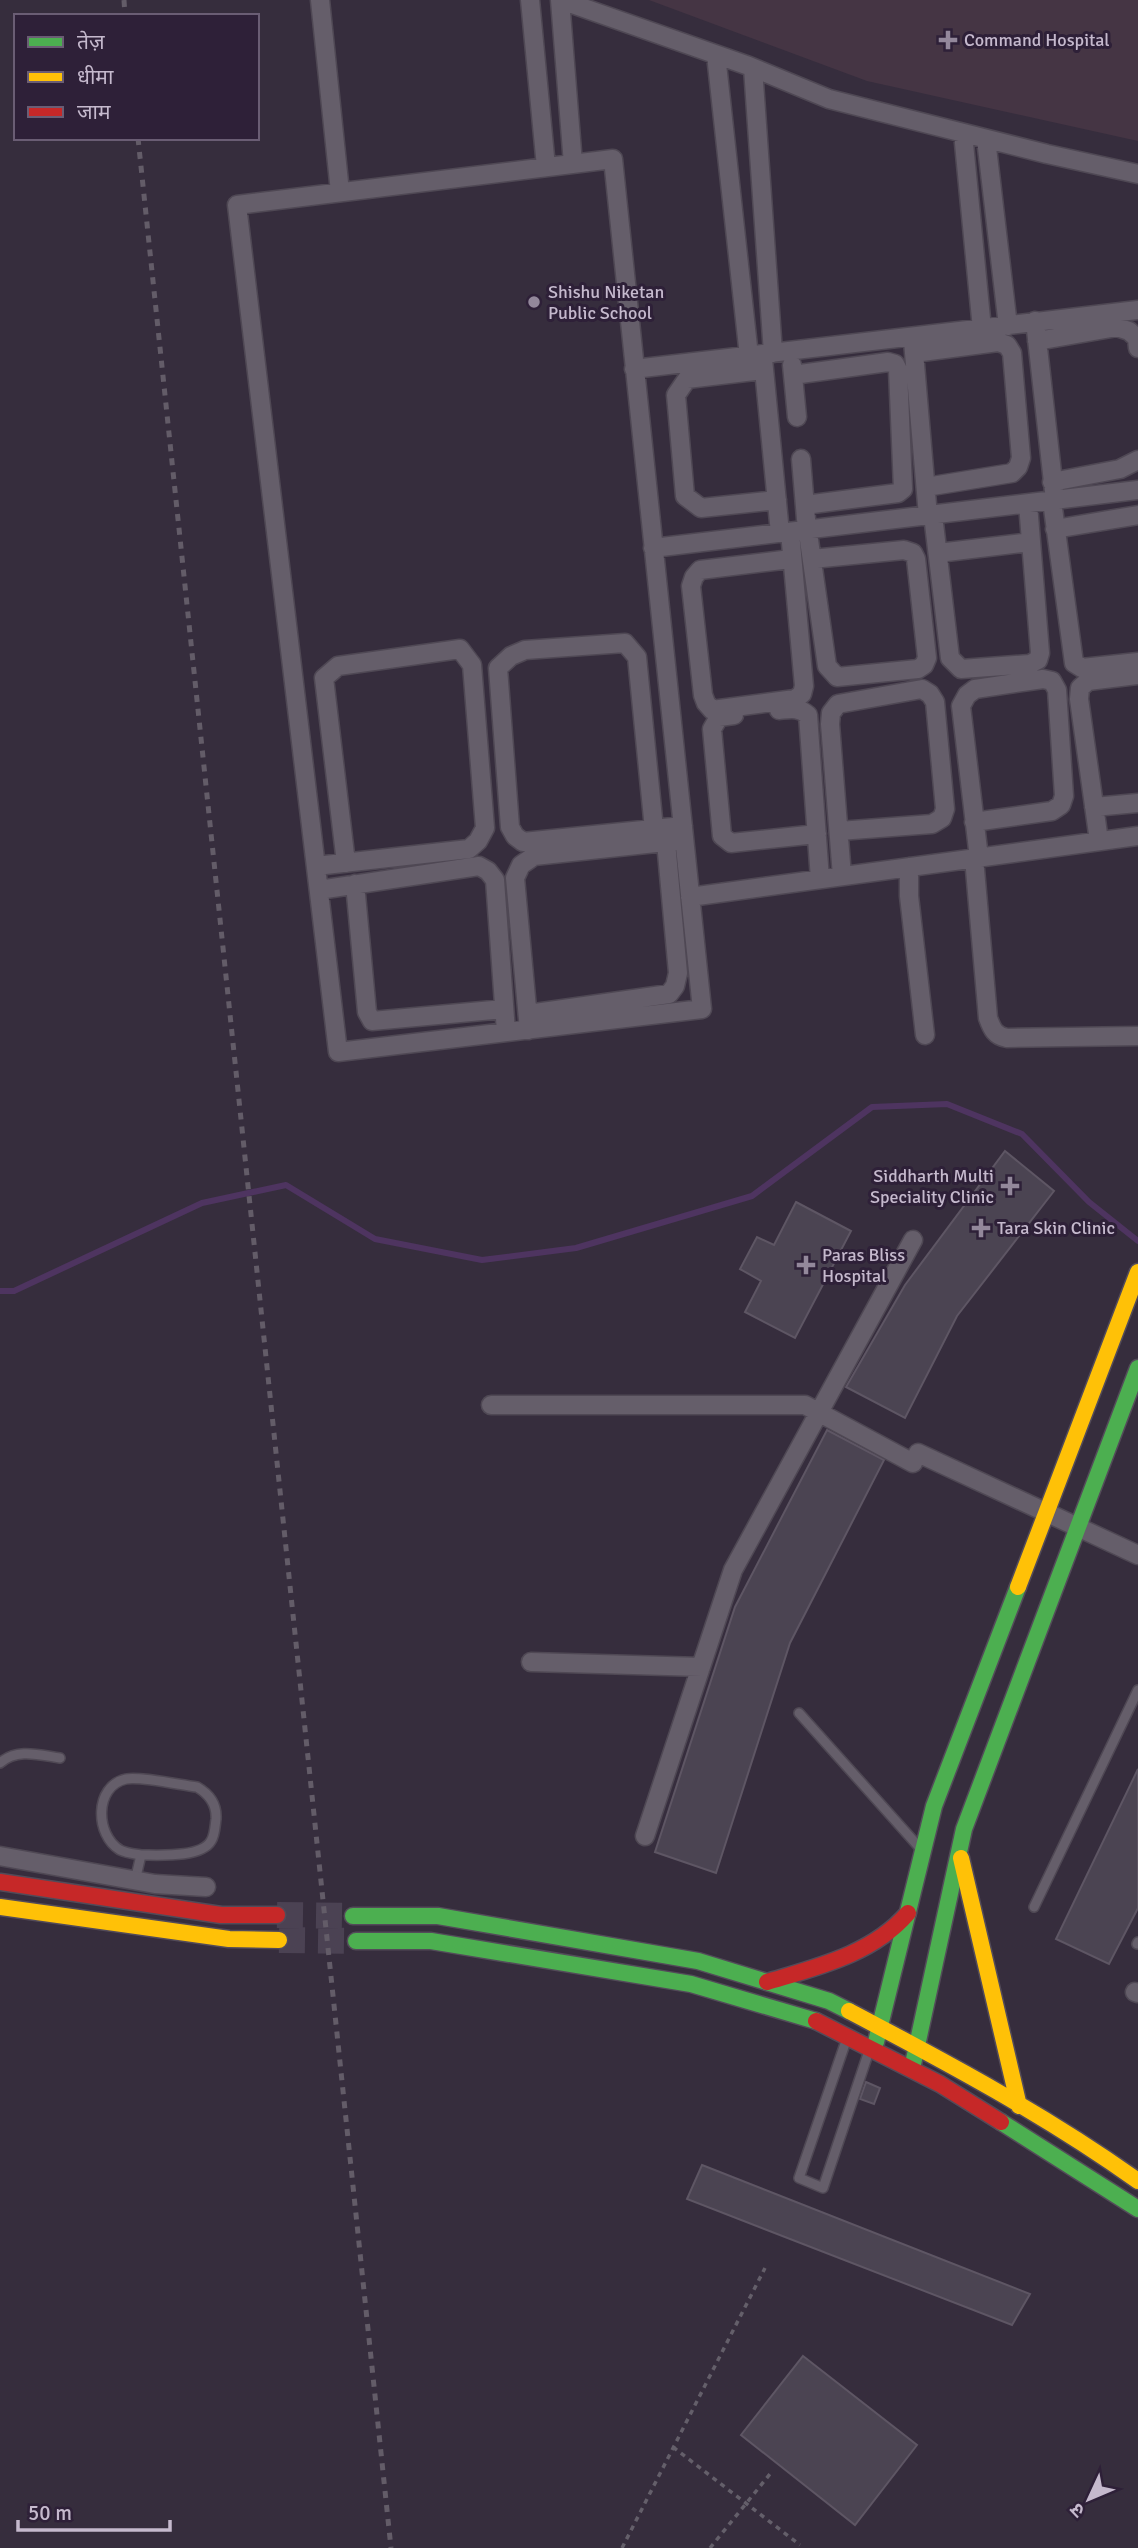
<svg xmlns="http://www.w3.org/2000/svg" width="1138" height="2548" font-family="Signika,'Noto Sans Devanagari',sans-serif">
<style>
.medical{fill:#453544}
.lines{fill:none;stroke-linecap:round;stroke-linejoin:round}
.stream{stroke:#4e3460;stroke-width:6}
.building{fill:#4b4452;stroke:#5e5664;stroke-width:2}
.secondary-tunnel{stroke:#4b4253;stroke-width:26;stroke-dasharray:26 13;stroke-linecap:butt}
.lane-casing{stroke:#4f4854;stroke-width:12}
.street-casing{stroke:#4f4854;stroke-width:21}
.fast-casing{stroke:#534b59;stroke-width:19}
.slow-casing{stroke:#534b59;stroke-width:19}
.jam-casing{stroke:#534b59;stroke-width:19}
.path{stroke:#645f6a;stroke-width:3.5;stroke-dasharray:5 5;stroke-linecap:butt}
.lane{stroke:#655e6a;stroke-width:9}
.street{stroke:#655e6a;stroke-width:18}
.fast{stroke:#4caf50;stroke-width:16}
.slow{stroke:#ffc107;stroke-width:16}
.jam{stroke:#c62828;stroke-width:16}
.rail{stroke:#635c68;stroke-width:5;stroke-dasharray:7 7;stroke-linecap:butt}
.poi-dot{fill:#93889b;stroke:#2e2038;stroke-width:2.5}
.labels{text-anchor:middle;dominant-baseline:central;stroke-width:6;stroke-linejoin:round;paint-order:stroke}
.poi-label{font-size:18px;fill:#c5b9cd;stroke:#2e2038;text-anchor:start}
</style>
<rect width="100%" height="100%" fill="#362d3d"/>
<path class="medical" d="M649,0H1138V141L867,81Z"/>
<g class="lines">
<path class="stream" d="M0,1291H14L202,1203L286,1185L375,1239L482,1260L576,1248L752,1196L872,1107L947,1104L1022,1134L1089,1202L1138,1241"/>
</g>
<path class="building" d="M1005,1151L1054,1191L957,1316L905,1418L846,1387L905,1285Z
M796,1202L851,1231L795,1338L745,1312L761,1281L740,1269L757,1237L774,1245Z
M827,1430L884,1460L790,1643L716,1873L655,1852L735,1607Z
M1138,1769V1908L1109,1964L1056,1939Z
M866,2082L880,2088L874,2104L860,2099Z
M702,2165L1030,2294L1012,2325L687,2199Z
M803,2356L917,2445L855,2525L741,2435Z"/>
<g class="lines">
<path class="secondary-tunnel" d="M277,1915L353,1916
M279,1940L356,1941"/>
<g class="lane-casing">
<path id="lane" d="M799,1713L919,1847
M0,1763C17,1748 39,1755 60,1758
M135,1881L141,1855C135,1854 126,1853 120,1850C95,1835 94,1786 126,1779C140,1776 180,1785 197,1787C209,1794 217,1804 216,1819C215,1826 215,1835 211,1841C201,1858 159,1855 141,1855
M1034,1907L1138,1690
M1137,1944L1138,1942
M847,2038L799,2178L823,2188L869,2051"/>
</g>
<g class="street-casing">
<path id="street" d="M320,0L340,192
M530,0L546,167
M560,0L573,164
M561,0L749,66L829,99L1047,154L1138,174
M716,55L749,356
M753,68L773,353
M963,133L982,329
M986,139L1008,326
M613,159L702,1009L338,1052L237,205Z
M1035,321L1055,500
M913,341L928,516
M1037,341L1117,327L1129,331L1137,338L1138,348
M914,353L998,342L1007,345L1012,353L1021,458L1018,467L1012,473L926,487
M763,359L780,533
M792,365L797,417
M634,369L1138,310
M764,370L687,379L676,395L685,496L701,508L777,500
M793,375L888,362L895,364L898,370L903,489L898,493L805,505
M801,459L806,519L827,666L837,677L918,669L924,665L927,658L916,559L913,553L904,550L812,559
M1052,482L1120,469L1138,460
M1052,501L1074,663L1082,668L1138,662
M933,515L950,658L961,669L1030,664L1038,660L1040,653L1028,504
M1055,529L1138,515
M790,532L804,686L802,694L795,699L712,710L706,703L703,695L691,586L694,577L700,570L791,559
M653,548L1138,490
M938,553L1031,542
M779,710C790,709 799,707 808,715L820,879
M734,715L719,717L712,729L722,836L731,843L817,834
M1094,807L1138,803
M974,822L1052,811L1061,805L1064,796L1057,690L1052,681L1043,679L975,689L967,695L961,706L979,858
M654,829L637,657L625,643L525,650L511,656L498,668L510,827L515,836L523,842L683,826
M839,831L932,824L942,818L945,809L935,702L930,694L922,689L838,704L831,713L830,724L842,876
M1099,841L1079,699L1080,688L1088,681L1138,675
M974,858L988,1018C992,1029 995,1036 1007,1038L1138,1036
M316,866L469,849L478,841L485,828L472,665L460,649L338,666L324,678L346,863
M909,867V896L925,1035
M355,884L367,1012L372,1021L504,1009
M319,890L479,866L488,871L495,880L506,1032
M690,897L1138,836
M528,1014L669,994L675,986L678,973L666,842
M529,1030L515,878L521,865L534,856L684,840
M491,1405H805L913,1463
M918,1453L1138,1555
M531,1662L701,1667
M645,1836L733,1570L913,1240
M0,1856L155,1884L206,1887
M1135,1992L1138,1993"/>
</g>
<g class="fast-casing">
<path id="fast" d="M353,1916H438L698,1961L829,2001L849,2011
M356,1941H431L691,1984L816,2021
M876,2042L934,1806L1018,1587
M913,2064L964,1829L1138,1368
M1001,2122L1138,2209"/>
</g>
<g class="slow-casing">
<path id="slow" d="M1018,1587L1138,1272
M961,1858L1019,2106
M0,1907L229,1939L279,1940
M849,2011C948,2063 1047,2116 1138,2181"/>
</g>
<g class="jam-casing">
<path id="jam" d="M0,1882L221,1915H277
M767,1982C817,1967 873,1954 908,1913
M816,2021L940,2084L1001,2122"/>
</g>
<path class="path" d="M673,2447L800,2545
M622,2548L765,2268
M710,2548L770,2474"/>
<use href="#lane" class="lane"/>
<use href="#street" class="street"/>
<use href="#fast" class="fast"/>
<use href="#slow" class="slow"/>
<use href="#jam" class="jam"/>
<path class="rail" d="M124,0L125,16
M138,138L391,2548"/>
</g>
<g class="poi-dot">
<path d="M944.5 29.5h7v7h7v7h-7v7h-7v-7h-7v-7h7z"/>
<circle cx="534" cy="302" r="7"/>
<path d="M1006.5 1175.5h7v7h7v7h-7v7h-7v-7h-7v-7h7z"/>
<path d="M977.5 1217.5h7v7h7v7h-7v7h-7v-7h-7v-7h7z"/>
<path d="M802.5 1254.5h7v7h7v7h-7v7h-7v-7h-7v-7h7z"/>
</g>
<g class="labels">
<g class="poi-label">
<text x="964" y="40">Command Hospital</text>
<text x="548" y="292">Shishu Niketan<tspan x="548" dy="21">Public School</tspan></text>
<text x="994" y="1176" text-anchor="end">Siddharth Multi<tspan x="994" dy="21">Speciality Clinic</tspan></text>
<text x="997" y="1228">Tara Skin Clinic</text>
<text x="822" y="1255">Paras Bliss<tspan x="822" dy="21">Hospital</tspan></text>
</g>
</g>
<rect x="14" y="14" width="245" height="126" fill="#2e2038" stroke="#6a5d74" stroke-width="2"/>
<rect x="28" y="37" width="35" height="10" fill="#4caf50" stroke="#6a5d74" stroke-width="2"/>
<text x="77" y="49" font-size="21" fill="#c5b9cd">तेज़</text>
<rect x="28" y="72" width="35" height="10" fill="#ffc107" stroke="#6a5d74" stroke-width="2"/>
<text x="77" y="84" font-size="21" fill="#c5b9cd">धीमा</text>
<rect x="28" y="107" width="35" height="10" fill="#c62828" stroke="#6a5d74" stroke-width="2"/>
<text x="77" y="119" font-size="21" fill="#c5b9cd">जाम</text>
<g transform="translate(1089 2499) rotate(226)" stroke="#2e2038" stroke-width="5" paint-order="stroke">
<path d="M0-5L12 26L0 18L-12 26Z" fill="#c5b9cd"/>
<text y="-10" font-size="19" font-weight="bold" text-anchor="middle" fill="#c5b9cd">उ</text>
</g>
<path d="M18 2520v10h152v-10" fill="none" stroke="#c5b9cd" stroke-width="3.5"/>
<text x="28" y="2520" font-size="21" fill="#c5b9cd" stroke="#2e2038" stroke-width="5" paint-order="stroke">50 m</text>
</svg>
